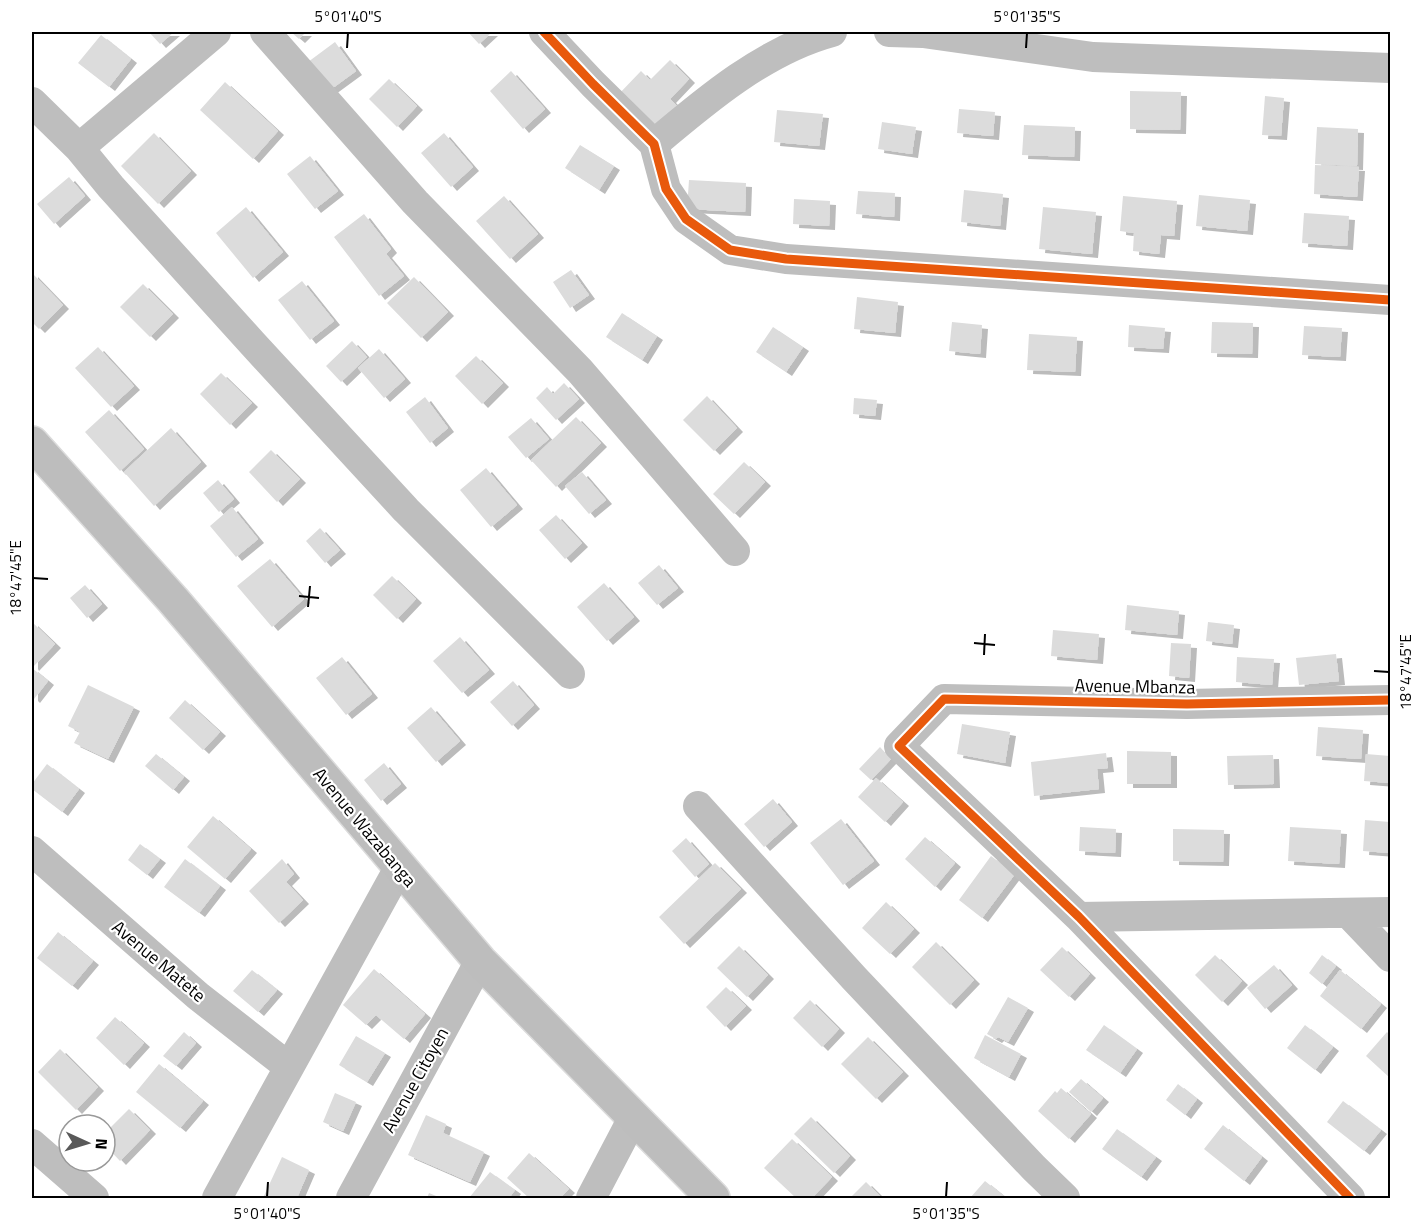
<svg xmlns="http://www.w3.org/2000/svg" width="1422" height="1230" font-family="'Titillium Web',sans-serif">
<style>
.building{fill:#dcdcdc;filter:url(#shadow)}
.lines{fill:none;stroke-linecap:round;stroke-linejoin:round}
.major-casing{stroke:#dbdbdb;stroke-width:36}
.minor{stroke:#bebebe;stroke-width:30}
.major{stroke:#bdbdbd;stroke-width:33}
.cycleway-casing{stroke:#fff;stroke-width:13}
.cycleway{stroke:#e8590c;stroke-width:9}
.ticks{fill:none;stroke:#000;stroke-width:2}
.labels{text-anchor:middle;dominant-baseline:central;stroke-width:4.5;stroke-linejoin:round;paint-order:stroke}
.street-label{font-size:18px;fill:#000;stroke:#fff}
.neatline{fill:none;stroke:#000;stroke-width:2}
.ticks-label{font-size:15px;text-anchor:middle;fill:#000}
</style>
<defs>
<filter id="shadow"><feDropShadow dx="6" dy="4" stdDeviation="0" flood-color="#0004"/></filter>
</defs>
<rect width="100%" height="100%" fill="#fff"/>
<path class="building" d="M149,32H174L160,44Z
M291,32H306L299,39Z
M468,32H492L479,44Z
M101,35L131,59L109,87L78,63Z
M335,42L356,71L330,90L308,62Z
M670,60L689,79L670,99L682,111L657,136L617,96L641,71L650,80Z
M511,71L545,109L523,129L490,91Z
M389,79L417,106L397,127L369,99Z
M225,82L278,131L253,159L200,110Z
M1130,91L1181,92L1180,130L1130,129Z
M1265,96L1284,98L1281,136L1262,135Z
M959,109L995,112L993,136L957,133Z
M777,110L823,114L819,146L774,142Z
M882,122L916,127L912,154L878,149Z
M1024,125L1075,127L1074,157L1022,155Z
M1317,127L1358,129L1357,166L1315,164Z
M154,133L191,171L158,204L121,166Z
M444,133L473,167L451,187L421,153Z
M580,145L614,166L599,190L565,168Z
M310,156L338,191L315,209L287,174Z
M1315,165L1359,167L1357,197L1314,194Z
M69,177L85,196L54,224L37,204Z
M689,180L746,183L745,212L687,209Z
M964,190L1003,194L1000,226L961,222Z
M858,191L895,193L894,217L856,214Z
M1199,195L1250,200L1247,231L1196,226Z
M504,196L538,234L510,259L476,221Z
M1123,196L1177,201L1174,236L1161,235L1159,254L1133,251L1134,233L1120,231Z
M794,199L830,201L829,226L793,224Z
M246,207L283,252L253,278L216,233Z
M1043,207L1096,212L1092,254L1039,249Z
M1304,213L1349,216L1347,246L1302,243Z
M364,214L391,249L386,254L404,276L379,296L334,237Z
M571,270L589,295L570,308L553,282Z
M32,273L63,305L39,329L32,322Z
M414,277L448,312L421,338L387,303Z
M302,281L334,321L310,340L278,300Z
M143,284L173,314L150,337L120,307Z
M857,297L898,302L895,333L854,329Z
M622,313L657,336L642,360L606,337Z
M952,322L982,325L980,354L949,351Z
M1212,322L1253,323L1252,354L1211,353Z
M1129,325L1165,328L1163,349L1128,347Z
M1304,326L1342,328L1340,357L1302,355Z
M773,327L803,347L786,372L756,352Z
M1029,334L1077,337L1075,372L1027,370Z
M352,341L367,357L341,382L326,366Z
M98,347L134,386L111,407L75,368Z
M379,349L405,379L384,398L358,368Z
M476,356L503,383L482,404L455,376Z
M221,373L252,403L230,425L200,394Z
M564,383L579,399L556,420L536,398L547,387L553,394Z
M707,396L737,428L714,451L683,420Z
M425,397L448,428L430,443L406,412Z
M854,398L877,400L875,416L853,414Z
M109,410L144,449L120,471L85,432Z
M576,417L601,443L556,487L531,460Z
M531,418L549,439L526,458L508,437Z
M171,428L201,462L154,506L124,472Z
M271,450L300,479L277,502L249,472Z
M744,462L765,482L734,514L713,494Z
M486,468L517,505L491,527L460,490Z
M582,472L606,500L589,514L565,486Z
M218,480L234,499L219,512L203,493Z
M232,507L258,539L236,557L210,526Z
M556,515L582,543L565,559L539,530Z
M320,528L340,550L325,563L306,541Z
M270,559L304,599L272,627L237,586Z
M659,565L678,588L657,605L638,583Z
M392,576L416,599L397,619L373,595Z
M604,583L634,617L607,641L577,607Z
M85,585L102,604L87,618L70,598Z
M1127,605L1179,611L1177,635L1125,630Z
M32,622L55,644L33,667L32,665Z
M1208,622L1234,625L1232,644L1206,641Z
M1053,630L1099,634L1097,660L1051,656Z
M460,637L489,670L462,693L433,661Z
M1171,643L1191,644L1189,678L1169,676Z
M1336,654L1339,681L1299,685L1296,658Z
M342,657L372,694L346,715L316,678Z
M1237,657L1274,659L1272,685L1236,682Z
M1389,664H1390V679H1388Z
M32,668L48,681L34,699L32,697Z
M513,681L534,705L512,726L490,702Z
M88,685L134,707L108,759L74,743L80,732L68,726Z
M185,700L220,732L203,750L169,718Z
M431,707L460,741L436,762L407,728Z
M962,724L1010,732L1005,763L957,754Z
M1318,727L1363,730L1361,759L1316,756Z
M880,747L891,759L871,780L859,769Z
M1127,751L1171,752V784H1127Z
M1106,753L1108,768L1097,769L1099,789L1034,796L1031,762Z
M156,754L184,777L173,790L145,766Z
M1366,754L1390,756V783L1364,781Z
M1273,755L1274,784L1228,785L1227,756Z
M384,763L401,784L381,801L364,780Z
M47,764L79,789L62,812L32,789V784Z
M876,778L903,802L885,822L858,797Z
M773,799L792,822L764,847L744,824Z
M213,816L251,849L225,879L187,847Z
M841,819L874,861L843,885L810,843Z
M1365,820L1390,822V853L1363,851Z
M1080,827L1116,829L1115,853L1079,851Z
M1290,827L1341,830L1339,864L1288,861Z
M1173,829L1224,830L1223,862L1173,861Z
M925,837L955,863L935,887L905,859Z
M686,838L709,864L695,877L672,851Z
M140,844L160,859L147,875L128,860Z
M991,856L1015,874L982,918L959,900Z
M185,859L220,886L199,913L164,887Z
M282,859L294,874L286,882L303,900L279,923L249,891Z
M715,863L741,889L684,944L659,917Z
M886,902L914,929L890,954L862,928Z
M58,932L93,961L72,986L37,958Z
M936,942L974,980L950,1005L912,967Z
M739,946L768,975L747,997L717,968Z
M1062,947L1090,974L1069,997L1040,970Z
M1215,955L1242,981L1222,1002L1195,975Z
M1322,955L1336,966L1322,984L1309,973Z
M1274,965L1292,985L1265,1009L1247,988Z
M374,969L425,1014L404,1039L376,1015L366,1025L343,1005Z
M252,970L277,990L258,1012L233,991Z
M1340,970L1381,1004L1361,1029L1320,996Z
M726,987L746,1006L725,1027L706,1007Z
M1008,997L1028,1008L1008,1042L998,1037L996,1039L987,1034Z
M810,1000L839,1029L822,1047L793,1018Z
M115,1017L144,1043L124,1065L96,1038Z
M1104,1025L1137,1049L1120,1073L1086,1050Z
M1305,1025L1333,1047L1315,1070L1287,1048Z
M184,1032L196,1043L176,1066L163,1056Z
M1387,1032L1390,1035V1078L1366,1056Z
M985,1035L1021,1054L1009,1077L974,1058Z
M356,1036L385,1053L367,1082L339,1065Z
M868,1037L903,1072L876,1099L841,1064Z
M60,1049L98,1087L76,1110L38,1072Z
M159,1064L203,1101L180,1128L136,1092Z
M1081,1079L1103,1098L1091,1112L1069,1092Z
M1178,1084L1197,1099L1185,1115L1166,1100Z
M1061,1088L1091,1114L1069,1139L1038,1111L1055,1091L1057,1093Z
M335,1093L356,1102L343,1131L323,1122Z
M1343,1101L1381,1130L1364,1151L1327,1122Z
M129,1109L150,1130L120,1161L105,1145V1133Z
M426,1115L446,1124L443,1133L484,1152L470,1182L408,1155Z
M811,1117L850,1156L834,1173L794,1134Z
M1223,1125L1262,1157L1244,1181L1204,1149Z
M1117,1129L1156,1157L1141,1177L1102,1149Z
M792,1139L832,1177L812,1198H796L764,1168Z
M529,1153L569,1189L560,1198H529L507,1178Z
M282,1157L309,1170L297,1198H263Z
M490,1172L515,1190L509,1198H469Z
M985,1181L1006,1198H970Z
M866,1182L882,1198H850Z
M429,1193L441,1198H427Z"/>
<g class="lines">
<g class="major-casing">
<path id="major" d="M32,443L173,600L480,961L713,1198"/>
</g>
<path class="minor" d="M265,32L415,202L580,371L735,551
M544,32L593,84L654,144L666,189L686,219L730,250L786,259L1390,300
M889,32L923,33L1093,57L1390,68
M32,102L79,148L111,187L253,344L406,510L570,674
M654,144C706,100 765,50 832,32
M79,148L216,32
M698,806L854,978L1034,1168L1065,1198
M32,851L198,996L289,1067
M1349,914L1390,957
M1079,917L1390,912
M32,1144L94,1198
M217,1198L399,868
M351,1198L480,961
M591,1198L633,1118
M1350,1198L1079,917L899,746L944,699L1187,704L1390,700"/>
<use href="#major" class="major"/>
<g class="cycleway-casing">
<path id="cycleway" d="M544,32L593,84L654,144L666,189L686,219L730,250L786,259L1390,300
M1350,1198L1079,917L899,746L944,699L1187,704L1390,700"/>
</g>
<use href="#cycleway" class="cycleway"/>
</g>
<path class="ticks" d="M347,48L348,33M1026,48L1027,33M33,578L48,579M299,596L319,598M308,607L310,586M974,643L995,645M984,655L985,634M1374,671L1389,672M267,1197L268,1182M946,1197L947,1182"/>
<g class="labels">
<g class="street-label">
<text transform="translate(1135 686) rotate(1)">Avenue Mbanza</text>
<text transform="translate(365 827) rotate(50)">Avenue Wazabanga</text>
<text transform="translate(159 961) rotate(40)">Avenue Matete</text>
<text transform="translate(415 1080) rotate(-61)">Avenue Citoyen</text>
</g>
</g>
<rect width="1422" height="1230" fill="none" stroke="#ffffff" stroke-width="66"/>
<g transform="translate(87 1143) rotate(94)"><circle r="28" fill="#ffffff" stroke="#999999" stroke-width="1.5"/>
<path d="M0-4.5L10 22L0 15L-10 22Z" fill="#595959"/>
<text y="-9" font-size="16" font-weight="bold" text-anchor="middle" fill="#000000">N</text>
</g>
<rect x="33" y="33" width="1356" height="1164" class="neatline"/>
<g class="ticks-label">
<text x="348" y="22">5°01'40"S</text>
<text x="1027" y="22">5°01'35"S</text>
<text transform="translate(16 578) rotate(-90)" y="5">18°47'45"E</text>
<text transform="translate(1406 672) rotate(-90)" y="5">18°47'45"E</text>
<text x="267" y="1219">5°01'40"S</text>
<text x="946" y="1219">5°01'35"S</text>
</g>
</svg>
